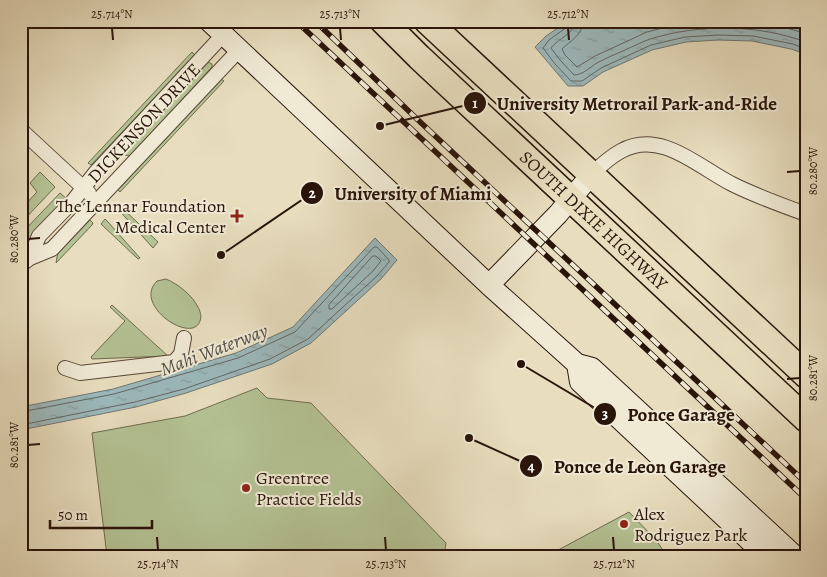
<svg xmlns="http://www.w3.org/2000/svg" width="827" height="577" font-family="Alegreya,serif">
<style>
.grass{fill:#b4c294;stroke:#6e6b4f}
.water{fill:url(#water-ripples);stroke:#6e7775}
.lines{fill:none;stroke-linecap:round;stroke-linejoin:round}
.shore{stroke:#626664;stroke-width:1}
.street-casing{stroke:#594637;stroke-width:16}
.secondary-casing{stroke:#29140a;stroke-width:22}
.highway-casing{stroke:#29140a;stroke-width:28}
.street{stroke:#f0ead5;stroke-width:14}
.secondary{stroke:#f0ead5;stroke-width:20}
.highway{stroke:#e8debf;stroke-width:25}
.rail-casing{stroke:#29140a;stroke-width:5.5}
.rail{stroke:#f0ead5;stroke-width:4;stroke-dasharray:11;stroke-linecap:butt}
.ticks{fill:none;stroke:#29140a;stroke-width:2}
.poi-dot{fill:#8f2418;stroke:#f0ead5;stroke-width:2}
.labels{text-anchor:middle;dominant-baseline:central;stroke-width:4;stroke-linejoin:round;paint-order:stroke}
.street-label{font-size:18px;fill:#29140a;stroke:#f0ead5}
.poi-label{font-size:18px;fill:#29140a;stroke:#f0ead5;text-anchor:start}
.water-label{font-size:19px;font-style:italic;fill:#514e49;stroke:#f0ead5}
.leader{fill:none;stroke:#29140a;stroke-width:2}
.callout-dot{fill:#29140a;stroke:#f0ead5;stroke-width:2}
.mark-label{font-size:15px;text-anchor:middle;font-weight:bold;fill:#fff}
.callout-label{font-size:19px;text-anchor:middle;font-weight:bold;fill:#29140a;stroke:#f0ead5;stroke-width:4;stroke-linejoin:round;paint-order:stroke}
.neatline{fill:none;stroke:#29140a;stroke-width:2}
.ticks-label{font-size:12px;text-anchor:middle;fill:#29140a}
</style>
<defs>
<pattern id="water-ripples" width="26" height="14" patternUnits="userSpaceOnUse" patternTransform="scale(1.25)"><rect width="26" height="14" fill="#9cb9bd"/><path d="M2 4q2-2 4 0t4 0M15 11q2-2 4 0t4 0" fill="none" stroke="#869ea1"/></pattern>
</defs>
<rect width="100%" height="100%" fill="#e8debf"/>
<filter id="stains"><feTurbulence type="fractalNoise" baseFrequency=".004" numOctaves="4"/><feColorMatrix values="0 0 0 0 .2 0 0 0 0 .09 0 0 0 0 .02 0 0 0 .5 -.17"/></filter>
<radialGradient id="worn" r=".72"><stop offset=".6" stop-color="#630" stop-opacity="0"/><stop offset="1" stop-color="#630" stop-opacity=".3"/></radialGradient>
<path class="grass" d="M192,52L195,55L91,165L88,163Z
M208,62L212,64V67L130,156L125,155V150Z
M221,79L224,81L120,192L118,190Z
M40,172L55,187L21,223V209L37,192L30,183Z
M60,193L68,200L21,250V234Z
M119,205L158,242L153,248L116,207Z
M105,219L108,222L140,258L138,259L101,224Z
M90,220L93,223L92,225L56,263L57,257L58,253Z
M166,279C178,284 192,295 198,307C200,311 202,316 200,321C192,345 132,305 157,281Z
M112,305L168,356L92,359L91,357L125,321L110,307Z
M257,388L267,398L311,403L446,543L444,556H107L92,433L185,416Z
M629,512L656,540L667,556H547Z"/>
<path class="water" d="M568,21H806V54L791,49L752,41L718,40L686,42L652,50L603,72L583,86H568L535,47L546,36Z
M375,238L397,260L381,279L311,343L272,364L186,393L136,407L21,430V407L113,389L236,353L293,327Z"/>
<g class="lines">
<path class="shore" d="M569,21L567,27L549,40L543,48L555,64L571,81H582L601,68L651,45L685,37L718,35L753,36L793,44L806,49
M575,21C574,35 558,38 551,48L560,60L574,75C583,75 590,67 597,63C606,58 616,54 625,50C634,46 642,42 650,39C699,24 757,24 806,42
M583,21C582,36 571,40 562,49L565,55L577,67L595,56L647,32L682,23L710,21
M731,21C756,22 782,25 806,34
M373,256H376L381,261L373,271L332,309H329V305Z
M21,412L114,394L238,358L295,332L374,247H377L389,260V262L377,276L308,339L270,359L184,389L135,402L21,425"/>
<g class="street-casing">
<path id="street" d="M21,130L89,193
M591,175C600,166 610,157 621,151C661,129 698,167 732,184C756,196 781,205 806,214
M30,258L39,236L73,201L95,173L223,35
M21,265L30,258L52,249L239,50
M65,368L80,373L174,362L181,354L184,338"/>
</g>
<g class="secondary-casing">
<path id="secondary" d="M209,21L489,285L577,364L580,382L766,556
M489,285L558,214L591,175
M577,364L592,368L795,556"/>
</g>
<g class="highway-casing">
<g id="highway">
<path id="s1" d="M383,21L419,57L806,419"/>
<path d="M427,21L806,375"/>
</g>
</g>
<use href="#street" class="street"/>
<use href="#secondary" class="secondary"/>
<use href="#highway" class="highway"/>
<g class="rail-casing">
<path id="rail" d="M296,21L806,499
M315,21L417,119L806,483"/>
</g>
<use href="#rail" class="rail"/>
</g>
<path class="ticks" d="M112,28L113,40M340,28L341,40M568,28L569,40M787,172L800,171M28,239L40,238M787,379L800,378M28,445L40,444M157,537L158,550M385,537L386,550M613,537L614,550"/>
<g class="poi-dot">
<path d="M234.5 208.5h5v5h5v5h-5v5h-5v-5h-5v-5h5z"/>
<circle cx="246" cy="488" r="5"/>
<circle cx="624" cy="524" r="5"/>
</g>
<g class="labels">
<g class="street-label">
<text transform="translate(144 123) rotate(-47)">DICKENSON DRIVE</text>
<text stroke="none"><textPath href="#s1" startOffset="290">SOUTH DIXIE HIGHWAY</textPath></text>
</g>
<g class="poi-label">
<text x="226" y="206" text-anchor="end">The Lennar Foundation<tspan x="226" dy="21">Medical Center</tspan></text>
<text x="256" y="478">Greentree<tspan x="256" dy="21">Practice Fields</tspan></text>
<text x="634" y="514">Alex<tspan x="634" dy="21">Rodriguez Park</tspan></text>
</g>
<g class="water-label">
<text transform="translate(214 350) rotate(-21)">Mahi Waterway</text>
</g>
</g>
<path class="leader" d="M380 126L475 103M221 255L312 193M521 364L605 414M469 438L531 466"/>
<g class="callout-dot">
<circle cx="380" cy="126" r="5"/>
<circle cx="221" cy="255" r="5"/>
<circle cx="521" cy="364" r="5"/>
<circle cx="469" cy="438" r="5"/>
<circle cx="475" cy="103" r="12"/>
<circle cx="312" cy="193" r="12"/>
<circle cx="605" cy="414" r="12"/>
<circle cx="531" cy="466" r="12"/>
</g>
<g class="mark-label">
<text x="475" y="108">1</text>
<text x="312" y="198">2</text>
<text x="605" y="419">3</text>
<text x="531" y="471">4</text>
</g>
<g class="callout-label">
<text x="637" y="110">University Metrorail Park-and-Ride</text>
<text x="413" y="200">University of Miami</text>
<text x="681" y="421">Ponce Garage</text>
<text x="640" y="473">Ponce de Leon Garage</text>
</g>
<rect width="827" height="577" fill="none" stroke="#e8debf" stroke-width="55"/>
<path d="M50 520v8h102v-8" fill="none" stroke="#29140a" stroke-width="2.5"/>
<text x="58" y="520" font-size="15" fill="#29140a" stroke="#f0ead5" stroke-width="4" paint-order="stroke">50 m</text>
<rect x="28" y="28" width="772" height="522" class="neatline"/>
<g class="ticks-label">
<text x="112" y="18">25.714°N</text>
<text x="340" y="18">25.713°N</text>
<text x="568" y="18">25.712°N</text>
<text transform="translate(813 171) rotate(-90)" y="4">80.280°W</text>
<text transform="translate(14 239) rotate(-90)" y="4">80.280°W</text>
<text transform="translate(813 378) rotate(-90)" y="4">80.281°W</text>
<text transform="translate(14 445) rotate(-90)" y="4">80.281°W</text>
<text x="158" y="568">25.714°N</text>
<text x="386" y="568">25.713°N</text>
<text x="614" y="568">25.712°N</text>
</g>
<rect width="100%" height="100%" filter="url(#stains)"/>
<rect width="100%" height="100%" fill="url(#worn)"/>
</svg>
